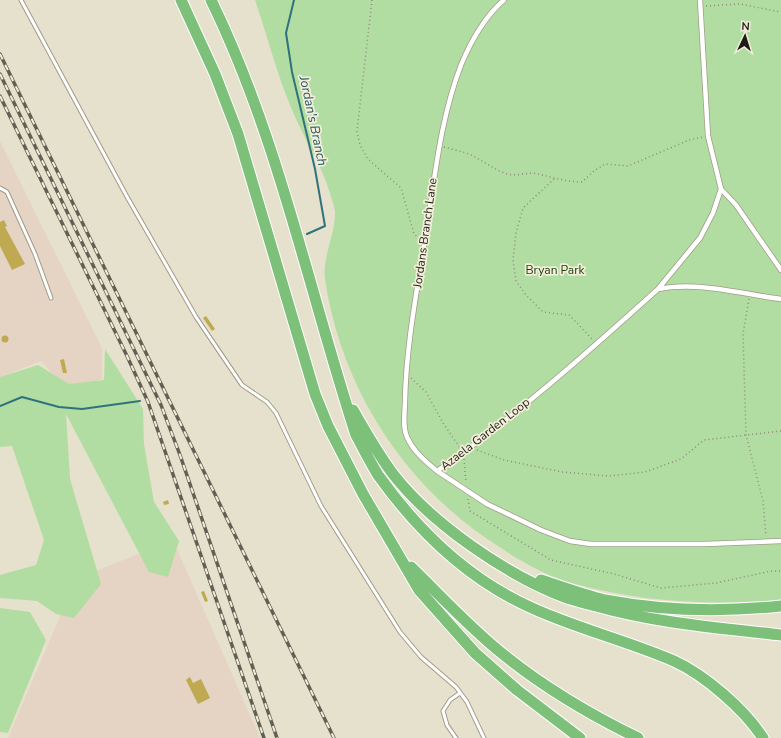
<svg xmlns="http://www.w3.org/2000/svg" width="781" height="738" font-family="'Nunito Sans',sans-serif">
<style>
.industrial{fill:#e5d3c3}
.green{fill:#b2dda2}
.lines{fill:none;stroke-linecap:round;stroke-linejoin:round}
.stream{stroke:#30727b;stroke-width:2}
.building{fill:#bfaa51}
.service-casing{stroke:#a09b88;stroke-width:5}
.pedestrian-casing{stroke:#a09b88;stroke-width:6}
.motorway-casing{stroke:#fff;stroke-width:13}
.path{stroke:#8d8a7b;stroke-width:1.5;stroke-dasharray:1 3;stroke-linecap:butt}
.service{stroke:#fff;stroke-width:3}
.pedestrian{stroke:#fff;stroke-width:4.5}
.motorway{stroke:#7cc079;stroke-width:11}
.rail-casing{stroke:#625f53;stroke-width:3.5}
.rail{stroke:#f3eeda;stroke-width:2;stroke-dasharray:6;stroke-linecap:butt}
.labels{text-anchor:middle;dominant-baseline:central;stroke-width:3.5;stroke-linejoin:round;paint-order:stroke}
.street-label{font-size:12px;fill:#1e1d15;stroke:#f3eeda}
.park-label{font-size:12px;fill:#1e400f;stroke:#f3eeda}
.water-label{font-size:13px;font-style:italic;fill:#1f545d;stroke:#f3eeda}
</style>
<rect width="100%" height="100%" fill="#e6e1cd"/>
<path class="industrial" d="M0,141L102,348V379L67,390L41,361L0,377Z
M173,540L260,738H8L76,579Z"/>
<path class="green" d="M255,0H781V600C713,606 641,602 575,584C549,577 523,563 501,548C406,489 341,389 325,279C322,257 336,233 335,211C334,205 331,198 330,193C320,161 302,136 290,105C276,71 267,35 255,0Z
M105,349L143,409L144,444L154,502L179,541L168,577L149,572L66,414L70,479L101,584L74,618L56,614L37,601L0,598V575L36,565L44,540L12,446L0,447V377L38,365L69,384L104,380Z
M0,608L30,612L46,640L8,733L0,732Z"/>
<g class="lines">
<path class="stream" d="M294,0L286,33L292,72L315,169L325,226L307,234
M0,406L22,397L59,407L82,409L140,401"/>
</g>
<path class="building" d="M4,220L7,226L5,227L25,264L12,270L0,246V222Z
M206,316L215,329L212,331L203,318Z
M1.5 339a3.5 3.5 0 1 1 7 0a3.5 3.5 0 1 1-7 0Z
M64,359L67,373H63L60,360Z
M168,500L169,504L164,505L163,502Z
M204,591L208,601L205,602L201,592Z
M190,677L193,683L201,679L210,698L198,704L186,680Z"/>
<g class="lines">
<g class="service-casing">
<path id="service" d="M21,0L126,195L196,317L242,385L267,402L276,413L321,506L400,632L421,657L456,687L467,702L484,738
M0,188L7,192L35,254L51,298
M456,738L447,725L443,711L450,700L460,693"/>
</g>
<g class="pedestrian-casing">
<path id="pedestrian" d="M721,189L736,205L781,270
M658,289L700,238L713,213L721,189L708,136L700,0
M781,299C741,294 698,281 658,289C587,353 515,417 437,471L487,504L541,530L570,541L591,544H705L781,541
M437,471C426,462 413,451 407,437C402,426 405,413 405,401C406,351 415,301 423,251C434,189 438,125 461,65C471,41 484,17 504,0"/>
</g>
<g class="motorway-casing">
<path id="motorway" d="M181,0L215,74L238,134L315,394L328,426L363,494L419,590L475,653L517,690L580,738
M211,0C278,137 309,291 356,435C363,448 370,462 378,475C418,531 469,580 532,608C578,629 628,641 674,661C705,675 745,710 763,738
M353,410C366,433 378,454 393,474C432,524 505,574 564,597C574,601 585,603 596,606C656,623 719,628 781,635
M411,567C441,596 471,629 504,655C545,688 591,715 638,738
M541,580C562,587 584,595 605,600C663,611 723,612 781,606"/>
</g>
<path class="path" d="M372,0L357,131L360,145L368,159L401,188L414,234L420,239
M706,6L740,4L781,12
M444,147C455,150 467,152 477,158C486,163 494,169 504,173C517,178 527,171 537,174C553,177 565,182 582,182L594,171L605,164L628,166L689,140L703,137
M554,179L523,208L516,233L513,260L516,281L526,295L543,312L569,315L578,324L593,340
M749,299L743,334L746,435L763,501L766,536
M411,378L426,392L443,423L460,448
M477,450L504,460L562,472L609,476L645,472L681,459L704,440L781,431
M464,459L466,483
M468,499L470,511L551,560L614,574L661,588L716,583L771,571H781"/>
<use href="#service" class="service"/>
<use href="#pedestrian" class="pedestrian"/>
<use href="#motorway" class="motorway"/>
<g class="rail-casing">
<path id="rail" d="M0,54L334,738
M0,74L161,405L180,455L277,738
M0,96L127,356L148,402L264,738"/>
</g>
<use href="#rail" class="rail"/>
</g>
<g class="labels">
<g class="street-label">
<text transform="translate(425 233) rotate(-82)">Jordans Branch Lane</text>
<text transform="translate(485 434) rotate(-38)">Azaela Garden Loop</text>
</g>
<g class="park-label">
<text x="555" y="270">Bryan Park</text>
</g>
<g class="water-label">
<text transform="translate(313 121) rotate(78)">Jordan's Branch</text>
</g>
</g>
<g transform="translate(745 36) rotate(4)" stroke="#f3eeda" stroke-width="3" paint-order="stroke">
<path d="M0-3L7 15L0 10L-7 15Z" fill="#1e1d15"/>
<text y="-6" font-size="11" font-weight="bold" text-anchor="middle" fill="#1e1d15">N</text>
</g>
</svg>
